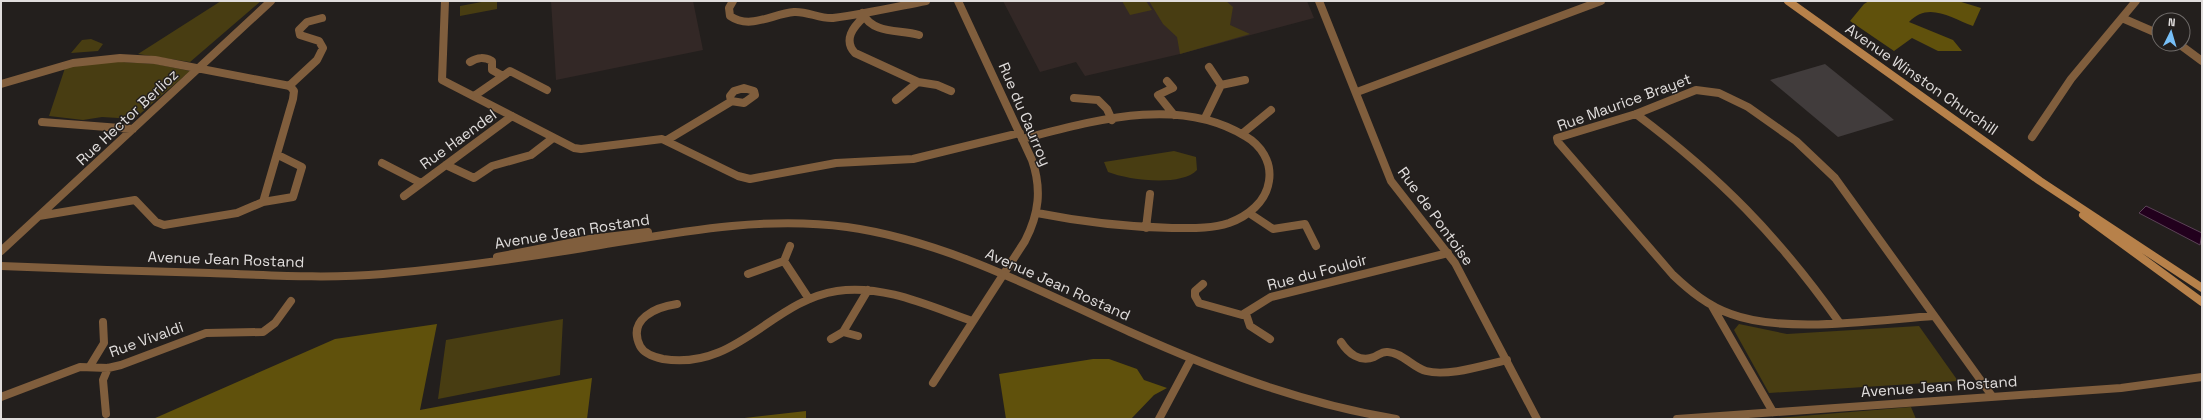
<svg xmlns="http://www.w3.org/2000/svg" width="2203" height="420" font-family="'Space Grotesk',sans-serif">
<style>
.built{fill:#332826}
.green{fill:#483d12}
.forest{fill:#60510c}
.water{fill:#22001d;stroke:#5b4256}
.building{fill:#413c3c}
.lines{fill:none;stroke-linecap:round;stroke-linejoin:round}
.minor{stroke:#805e3d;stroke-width:8}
.tertiary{stroke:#805e3d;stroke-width:8}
.secondary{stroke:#b7814a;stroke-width:8}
.labels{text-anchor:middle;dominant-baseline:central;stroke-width:3;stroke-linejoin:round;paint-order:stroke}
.street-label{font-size:15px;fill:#e0dddc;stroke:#231f1d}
</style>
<rect width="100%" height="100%" fill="#231f1d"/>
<path class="built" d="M551,1H693L703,50L556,80Z
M1003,1H1307L1314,18L1180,54L1085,76L1076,62L1040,72Z"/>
<path class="green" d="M221,1H261L190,62L138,54Z
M487,1H497V9L460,16V6Z
M1122,1H1146L1152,10L1130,15Z
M1149,1H1226L1233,7L1230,25L1250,34L1180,54L1177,37L1163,24Z
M91,39L103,44L98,51L71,53L82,40Z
M105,61L156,64L190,71L134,119L102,117L83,120L49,116L65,68Z
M1174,151L1196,157L1197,170C1181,187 1128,180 1108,172L1104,162Z
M563,319L560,375L438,399L446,340Z
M1739,324L1787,334L1919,326L1958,381L1769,393L1734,330Z
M1911,407L1916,419H1767Z"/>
<path class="forest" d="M1869,1H1958L1981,8L1973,26C1951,18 1928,1 1909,22L1953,40L1962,51H1938L1912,38L1894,51L1850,21L1864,4Z
M437,324L420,410L592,378L587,419H153L335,339Z
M1093,359H1109L1137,369L1144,380L1167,388L1154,395L1131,419H1006L999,374Z
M806,411V419H736Z"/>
<path class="water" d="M2146,206L2202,233L2200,245L2139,213Z"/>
<path class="building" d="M1825,64L1887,114L1894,120L1838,137L1770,80Z"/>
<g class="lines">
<path class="minor" d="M445,1L442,80L574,148L581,149L662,139L738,176L750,179L836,163L913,159L1020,133
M733,1L729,8L730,16C750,30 772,14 794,12C807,11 820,19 833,18C864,14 895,7 926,1
M862,13C874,35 899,29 919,35
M864,17C853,27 843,40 855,53L918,82L937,85L951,91
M2122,18L2159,34
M2179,44L2202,61
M470,62C478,57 484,57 492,61V70L503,76L510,71L547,90
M1167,81L1173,88L1158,95L1174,115
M1,84L73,63L120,58L155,60L290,86L294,91L293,99L263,202
M1221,85L1245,80
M289,86L317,60L323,48L319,41L300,35L299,30L307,22L322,18
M744,88L754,91L755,95L744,103L731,101L730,96L734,91Z
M1357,92L1601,1
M474,96L503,76
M1074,98L1098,100L1107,109L1112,120
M896,100L918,82
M1636,114C1720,177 1778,236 1839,322
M1205,118L1221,85L1209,67
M42,122L133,129
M1243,133L1271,110
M2032,137L2071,79L2136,1
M1022,139C1093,121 1178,95 1245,136C1261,145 1272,162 1269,181C1266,202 1248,216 1229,223C1211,229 1191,228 1172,228C1127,227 1082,222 1037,213
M667,140L732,101
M382,163L421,183
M446,165L474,178L492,166L531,155L553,138
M404,196L512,116
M1249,213L1273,229L1305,224L1316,246
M39,216L135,200L156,222L164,225L237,213L263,202L293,197L302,167L278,155
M1146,228L1150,194
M1,251L271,1
M784,261L790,246
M748,274L784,261L809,299
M1203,284L1195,291V296L1199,303L1242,315L1271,297L1448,253
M677,304C656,307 627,319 640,346C644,354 654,357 663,359C737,371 771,301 837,291C883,284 929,306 972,321
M1712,306L1773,412
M1246,314L1250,326L1270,339
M1934,316C1876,320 1784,334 1731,314C1708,306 1690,291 1673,275L1558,142L1557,138L1636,114L1696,90L1719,93L1748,107L1796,141L1835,178L1992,396
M843,332L858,336
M831,339L843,332L868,290
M1341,342C1348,353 1360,363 1374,357C1379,355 1382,351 1388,352C1403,353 1412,367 1426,371C1448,377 1484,365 1507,360
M90,366L104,343L103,322
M933,383L1025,241C1039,214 1042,189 1032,160L958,1
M1,397L80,367L108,368L121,365L206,333L263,332L275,323L291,301
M106,414L103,380L108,368
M1159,419L1191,359"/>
<path class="tertiary" d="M1319,1L1391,181L1455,263L1537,419
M497,257L590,239L648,232
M1,266C71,269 140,271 210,273C267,275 325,279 383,274C450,268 516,259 583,248C670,234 758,215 847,227C947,241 1039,291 1130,332C1217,371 1301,403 1396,419
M1677,419L2121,388L2202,377"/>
<path class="secondary" d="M1788,1L2040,181L2202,288
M2083,215L2202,302"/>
</g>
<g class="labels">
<g class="street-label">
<text transform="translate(1922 79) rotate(35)">Avenue Winston Churchill</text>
<text transform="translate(1624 102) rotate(-20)">Rue Maurice Brayet</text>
<text transform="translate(1025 114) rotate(67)">Rue du Caurroy</text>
<text transform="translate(127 117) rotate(-43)">Rue Hector Berlioz</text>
<text transform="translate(458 139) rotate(-36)">Rue Haendel</text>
<text transform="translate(1436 216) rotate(54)">Rue de Pontoise</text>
<text transform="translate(572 231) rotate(-9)">Avenue Jean Rostand</text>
<text transform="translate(226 259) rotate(2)">Avenue Jean Rostand</text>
<text transform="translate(1317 272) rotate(-15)">Rue du Fouloir</text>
<text transform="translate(1058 284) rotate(24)">Avenue Jean Rostand</text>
<text transform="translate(146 339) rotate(-20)">Rue Vivaldi</text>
<text transform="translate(1939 386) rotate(-4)">Avenue Jean Rostand</text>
</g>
</g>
<rect width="2203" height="420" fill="none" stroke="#e0dddc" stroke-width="4"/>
<g transform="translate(2171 32) rotate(5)"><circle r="19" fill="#231f1d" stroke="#6f6b69"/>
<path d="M0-3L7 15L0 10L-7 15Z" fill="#77bff7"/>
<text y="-6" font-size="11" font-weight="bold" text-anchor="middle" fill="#e0dddc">N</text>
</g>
</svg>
